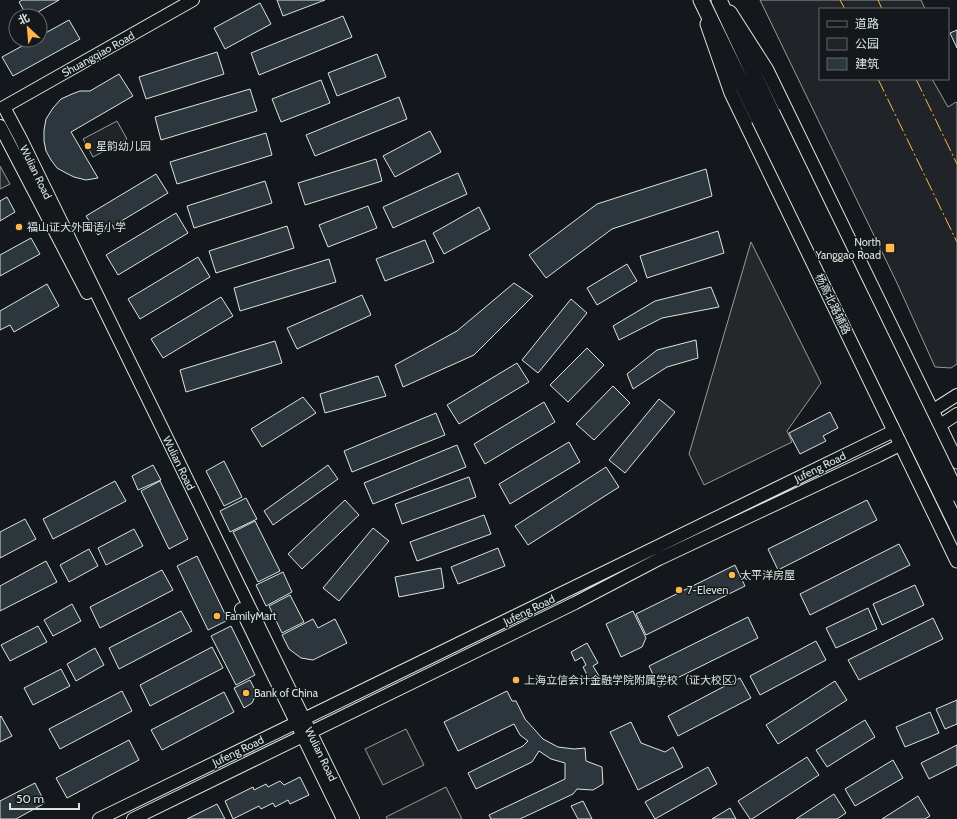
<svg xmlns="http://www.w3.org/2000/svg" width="957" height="819" font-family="Cabin,'Noto Sans SC',sans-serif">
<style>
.green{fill:#202428;stroke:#939e99}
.parking{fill:#24282b;stroke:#939e99}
.building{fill:#2c363c;stroke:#d8e6dc}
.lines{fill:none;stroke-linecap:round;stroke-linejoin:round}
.secondary-casing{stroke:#d8e6dc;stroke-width:14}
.primary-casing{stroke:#d8e6dc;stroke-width:15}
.highway-casing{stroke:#d8e6dc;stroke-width:17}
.secondary{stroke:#14181c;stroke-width:12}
.primary{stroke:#14181c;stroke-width:13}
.highway{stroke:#14181c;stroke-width:15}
.highway-bridge-casing{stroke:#d8e6dc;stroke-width:17;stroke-linecap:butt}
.highway-bridge{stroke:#14181c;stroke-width:15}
.power{stroke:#ffb74d;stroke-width:1;stroke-dasharray:14 3 2 3;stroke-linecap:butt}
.poi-dot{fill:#ffb74d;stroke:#14181c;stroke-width:1.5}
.labels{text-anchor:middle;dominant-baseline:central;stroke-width:3;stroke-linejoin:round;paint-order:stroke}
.street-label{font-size:11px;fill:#d8e6dc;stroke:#14181c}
.poi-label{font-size:11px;fill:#d8e6dc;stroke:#14181c;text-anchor:start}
</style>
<rect width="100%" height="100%" fill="#14181c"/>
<path class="green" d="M760,0H921L925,9H820V79H932L948,107L956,102L957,103V364L951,368L935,367L897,283Z
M117,121L127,139L93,157L83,139Z
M406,729L424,765L383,785L365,749Z
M446,787L462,819H387L386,817Z"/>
<path class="parking" d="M0,166L10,184L0,189Z
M751,242L821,383L787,431L792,442L704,485L689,454Z"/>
<path class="building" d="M22,0H59L31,16H27L19,2Z
M277,0H325L283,16Z
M260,3L271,24L225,49L214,28Z
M343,16L352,37L259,75L251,53Z
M69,20L80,39L13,76L2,57L33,40H40V36Z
M957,30V48L950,33Z
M217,52L224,74L146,99L139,77Z
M377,54L386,77L337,96L328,73Z
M119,74L133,96L71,132L98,178L86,180L74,177L66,173L57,168L51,160L46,151L44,141V130L46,119L53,108L61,99L72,94L80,91H90Z
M321,80L330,103L281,122L272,99Z
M250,89L257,111L161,140L155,117Z
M399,97L407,119L315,156L306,135Z
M430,131L441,152L395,177L383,156Z
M266,133L272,155L177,184L170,162Z
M376,159L382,181L305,205L298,183Z
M706,169L712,196L612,229L546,278L529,255L597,204Z
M458,173L467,194L393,228L383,207Z
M156,174L168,193L98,235L86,216Z
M265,181L272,203L194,228L187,206Z
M7,197L15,212L0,221V201Z
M368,206L377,228L328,247L319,225Z
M479,207L490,229L444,254L433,233Z
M176,213L188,233L118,275L106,255Z
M287,226L294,248L216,273L209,251Z
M718,231L724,253L647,278L640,256Z
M31,238L40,254L0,276V255Z
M425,240L434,262L385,281L376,259Z
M198,257L210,277L140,319L128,299Z
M329,259L336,282L240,311L234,288Z
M627,264L637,281L597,305L587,288Z
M514,283L533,296L474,355L403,387L395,365L457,331Z
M47,284L59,306L14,332L10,325L0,330V311Z
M711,287L719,307L662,318L619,340L613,326L655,301Z
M362,295L371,315L297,349L287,328Z
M221,297L233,316L163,358L151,339Z
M571,299L587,313L538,373L522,360Z
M696,340L698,358L667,367L633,389L627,374L657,350Z
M275,341L282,363L186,392L180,370Z
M587,348L604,365L568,402L550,385Z
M517,363L529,382L459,424L447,405Z
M378,376L386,396L325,413L320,394Z
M613,386L630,403L594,440L576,424Z
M303,397L316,413L262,447L251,429Z
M659,399L675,412L625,473L609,460Z
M544,402L555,422L485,464L474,444Z
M830,412L838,428L823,436L826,441L800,454L789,433Z
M436,413L445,435L352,472L344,451Z
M569,442L580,462L510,504L499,484Z
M457,445L466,467L373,504L364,483Z
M224,461L242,497L224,506L206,471Z
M153,465L161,480L138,490L132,476Z
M328,465L338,479L273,525L264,511Z
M606,467L619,487L528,545L515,526Z
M469,477L476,497L402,524L395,504Z
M115,481L126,501L53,539L43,519Z
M160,481L188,539L169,549L141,491Z
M246,498L257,519L230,532L220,511Z
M345,500L359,515L302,569L288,554Z
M867,500L877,520L778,570L768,549Z
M484,515L491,534L417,561L410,542Z
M25,519L36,539L0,558V532Z
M255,521L280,571L258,582L233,532Z
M373,528L389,541L339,601L323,588Z
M134,529L143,546L106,565L98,548Z
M899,544L910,565L810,615L800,594Z
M498,548L505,566L458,584L451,567Z
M89,549L98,566L69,582L60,565Z
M197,556L228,620L208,630L177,566Z
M46,561L57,582L0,611V586Z
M735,565L745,586L646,635L636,614Z
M441,568L444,588L399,597L395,577Z
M162,570L173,590L100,628L90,607Z
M283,572L292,592L266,606L256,585Z
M915,585L924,605L882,625L873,604Z
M290,595L304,622L282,633L269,606Z
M72,604L81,621L53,636L44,620Z
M868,608L877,629L836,648L826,628Z
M181,611L192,631L119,669L109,648Z
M633,611L646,638L642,647L621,657L606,624Z
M748,617L758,638L659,687L649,666Z
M933,618L943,639L859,680L848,660Z
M313,619L318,628L335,619L347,643L313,660L301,658L289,649L282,635Z
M38,626L47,642L10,661L1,645Z
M231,626L255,675L236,685L211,636Z
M816,641L826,660L760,695L750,676Z
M587,643L598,663L593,666L599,676L590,681L583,667L586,665L582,657L575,661L571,652Z
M212,647L223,668L150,706L140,685Z
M95,648L104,665L76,681L67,664Z
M61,669L70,686L33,705L24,688Z
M740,678L751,698L678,736L668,716Z
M250,680L255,690V697L252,703L244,708L234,688Z
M835,681L847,700L778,744L766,725Z
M122,691L132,711L60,749L49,729Z
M507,691L512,701H516L525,719L543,739L558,747L574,749L585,748L586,761L602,767L603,784L593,790L577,789L573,794L520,819H491L489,815L565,779V763L551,759L539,751L532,762L476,789L468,773L523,746L528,741L520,735L514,724L458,751L444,722Z
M224,692L234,712L162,750L151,730Z
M957,700V724L945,729L936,709Z
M930,712L939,733L905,747L896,727Z
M1,716L12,736L0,742V717Z
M865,720L875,737L827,767L816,750Z
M631,722L641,743L665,752L673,747L683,767L638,790L610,732Z
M129,740L139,760L67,798L56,778Z
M957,745V765L929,779L921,763Z
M807,757L819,775L752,819H750L738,801Z
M893,760L903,778L855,806L845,789Z
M708,767L717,784L655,819L645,802Z
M300,777L309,795L290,804L288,800L275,807L273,803L261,809L259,806L233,819L225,801L253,787L254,790L266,784L268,787L280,781L284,785Z
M35,783L45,803L16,819H0V801Z
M834,794L846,813L837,819H796Z
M918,796L930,816L925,819H882Z
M583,801L592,819H578L571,806Z
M217,804L225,819H187Z
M730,808L736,819H712Z"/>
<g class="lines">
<g class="secondary-casing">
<path id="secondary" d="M193,0L4,107L21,139L353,819
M0,126L87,293
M924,416L957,395
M931,431L957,414
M241,609L343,819
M99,819L902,427
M133,819L575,603L659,559L878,456L908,441"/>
</g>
<g class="primary-casing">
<path id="primary" d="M730,12L767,70L957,462
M707,24L731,93L957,561"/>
</g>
<g class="highway-casing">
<path id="highway" d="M701,0L759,119
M719,0L772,113"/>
</g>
<use href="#secondary" class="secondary"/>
<use href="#primary" class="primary"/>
<use href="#highway" class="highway"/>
<g class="highway-bridge-casing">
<path id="highway-bridge" d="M772,113L957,494
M759,119L957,526"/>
</g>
<use href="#highway-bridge" class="highway-bridge"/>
<path class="power" d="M840,0L845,9
M878,0L882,9
M878,79L957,242
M916,79L957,164"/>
</g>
<g class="poi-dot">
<circle cx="88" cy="146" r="4"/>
<circle cx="19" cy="227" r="4"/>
<rect x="885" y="243" width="10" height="10" rx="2"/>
<circle cx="732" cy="575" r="4"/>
<circle cx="679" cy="590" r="4"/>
<circle cx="217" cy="616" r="4"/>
<circle cx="516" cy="680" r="4"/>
<circle cx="246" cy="693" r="4"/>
</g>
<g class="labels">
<g class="street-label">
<text transform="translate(98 54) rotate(-29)">Shuangqiao Road</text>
<text transform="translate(36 172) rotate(64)">Wulian Road</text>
<text transform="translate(833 304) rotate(64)">杨高北路辅路</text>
<text transform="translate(179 463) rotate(64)">Wulian Road</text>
<text transform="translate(820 467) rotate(-26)">Jufeng Road</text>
<text transform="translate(529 610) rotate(-26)">Jufeng Road</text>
<text transform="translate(238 751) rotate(-26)">Jufeng Road</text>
<text transform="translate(321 754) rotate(64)">Wulian Road</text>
</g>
<g class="poi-label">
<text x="96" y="146">星韵幼儿园</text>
<text x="27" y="227">福山证大外国语小学</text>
<text x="881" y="242" text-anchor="end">North<tspan x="881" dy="13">Yanggao Road</tspan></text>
<text x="740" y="575">太平洋房屋</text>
<text x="687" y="590">7-Eleven</text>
<text x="225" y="616">FamilyMart</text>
<text x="524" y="680">上海立信会计金融学院附属学校（证大校区）</text>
<text x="254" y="693">Bank of China</text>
</g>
</g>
<rect x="819" y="8" width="130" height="72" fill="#14181c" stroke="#626a69"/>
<rect x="827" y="21" width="20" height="6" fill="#14181c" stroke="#626a69"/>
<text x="855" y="28" font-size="12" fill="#d8e6dc">道路</text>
<rect x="827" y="38" width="20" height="12" fill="#202428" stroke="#626a69"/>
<text x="855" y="48" font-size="12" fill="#d8e6dc">公园</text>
<rect x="827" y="58" width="20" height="12" fill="#2c363c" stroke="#626a69"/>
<text x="855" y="68" font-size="12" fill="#d8e6dc">建筑</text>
<g transform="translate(28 28) rotate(334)"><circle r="19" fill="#14181c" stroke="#626a69"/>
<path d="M0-3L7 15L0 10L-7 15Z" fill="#ffb74d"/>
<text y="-6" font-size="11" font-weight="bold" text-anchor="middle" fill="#d8e6dc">北</text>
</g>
<path d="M10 803v6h69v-6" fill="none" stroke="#d8e6dc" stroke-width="2"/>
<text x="16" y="803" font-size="12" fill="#d8e6dc" stroke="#14181c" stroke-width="3" paint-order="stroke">50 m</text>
</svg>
